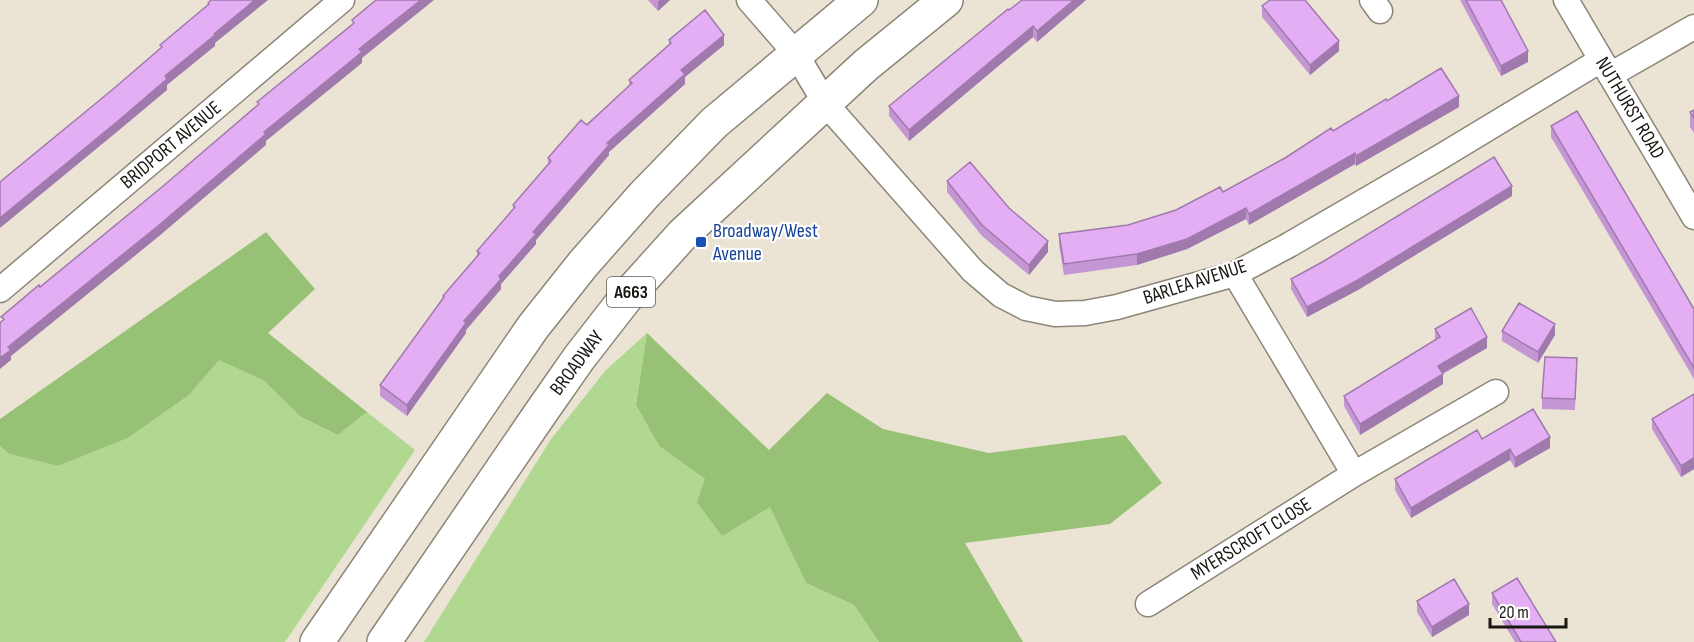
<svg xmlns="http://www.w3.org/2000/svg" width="1694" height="642" font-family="'Sofia Sans Condensed',sans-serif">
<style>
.green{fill:#b0d890}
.forest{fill:#97c275}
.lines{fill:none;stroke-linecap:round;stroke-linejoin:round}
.minor-casing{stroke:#8c8678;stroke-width:27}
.highway-casing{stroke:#8c8678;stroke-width:36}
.minor{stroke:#fff;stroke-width:24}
.highway{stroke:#fff;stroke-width:33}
.wall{fill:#c496d3}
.shaded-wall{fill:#a07aac}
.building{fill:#e4aef5;stroke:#a07aac;stroke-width:1.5}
.transit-dot{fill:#1a4fb4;stroke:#fff;stroke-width:2}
.labels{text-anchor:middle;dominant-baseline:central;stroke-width:4.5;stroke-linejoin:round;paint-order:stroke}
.shield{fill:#fff;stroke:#5e5d58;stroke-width:1.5}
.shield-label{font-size:18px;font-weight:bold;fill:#191711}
.street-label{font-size:20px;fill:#191711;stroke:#fff}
.transit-label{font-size:20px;fill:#164399;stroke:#fff;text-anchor:start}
</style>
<rect width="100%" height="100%" fill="#ebe4d5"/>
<path class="green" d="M647,333L636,405L659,446L705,479L722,535L770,506L806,583L854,605L879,642H424L551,439L606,370Z
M219,359L263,380L301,417L338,435L367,412L415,450L285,642H0V446L9,454L58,466L128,438L189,395Z"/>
<path class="forest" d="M266,232L315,289L268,333L367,412L338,435L301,417L263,380L219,360L189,395L128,438L58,466L9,454L0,446V419Z
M647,333L769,450L827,393L883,429L989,453L1125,435L1162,483L1110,524L965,543L1023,642H879L854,605L806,583L770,507L722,536L697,502L705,479L659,446L636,405Z"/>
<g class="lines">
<g class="minor-casing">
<path id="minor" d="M749,0L796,54L825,103L973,271L1001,295L1026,308L1055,314L1085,313L1117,307L1235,274L1289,245L1437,159L1601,60
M1372,0L1380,11
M1566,0L1694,217
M1610,75L1694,27
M1235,274L1354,474
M0,290L342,0
M1148,604L1354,474L1496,392"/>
</g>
<g class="highway-casing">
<path id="highway" d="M317,642L533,327L583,264L644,195L714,123L861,0
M384,642L542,411L579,358L628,295L683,234L866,65L946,0"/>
</g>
<use href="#minor" class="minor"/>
<use href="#highway" class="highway"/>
</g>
<path class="wall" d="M648,0H670L658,11Z
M1086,0L1037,42L1033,37L909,141L889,116V106L1009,10Z
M1460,0H1501L1528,62L1501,76Z
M1262,6L1339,51L1310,75L1262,17Z
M669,40L724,45L685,77V84L609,152V155L536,240V244L501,284V289L466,330V333L407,416L380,396V385L443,299V296L477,256V251L513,210V205L548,164V158L629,86V80L669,46Z
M1387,101L1459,107L1356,166L1355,164L1249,225L1246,219L1187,249L1137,265L1064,275L1059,245V234L1128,225L1176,210L1223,192Z
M1694,110V133L1690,127V112Z
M1551,126L1694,309V379L1551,137Z
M947,181L1009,208L1048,252L1029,275L982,236L947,192Z
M1512,196L1358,290L1307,317L1291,289V279Z
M1435,329L1487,348L1443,374V384L1360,435L1344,406V396L1435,340Z
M1502,331L1555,335L1538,363L1502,341Z
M1577,369L1575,410L1542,409V398Z
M1694,394V469L1681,477L1652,429V419Z
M1482,439L1550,448L1515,468L1510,460L1411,518L1395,490V479Z
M1492,593L1556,642H1515L1492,604Z
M1417,601L1469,615L1432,637L1417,612Z"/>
<path class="shaded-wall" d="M255,0H268L215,43V46L167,85V90L118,131L0,228V218L214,34Z
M421,0H434L362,58V63L266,141V145L158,237L11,356V360L0,369V358L8,347L264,132L359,49Z
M660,0H670L658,11V2Z
M1074,0H1086L1037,42V31Z
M1033,26V37L909,141V130Z
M724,35V45L685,77V84L609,152V155L536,240V244L501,284V289L466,330V333L407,416V405L464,321L533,232L607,143L681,70Z
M1339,41V51L1310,75V65Z
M1528,51V62L1501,76V66Z
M1459,96V107L1356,166V156Z
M1355,153V164L1249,225V214Z
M1512,186V196L1358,290L1307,317V307Z
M1246,208V219L1187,249L1137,265V254Z
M1048,241V252L1029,275V265Z
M1555,324V335L1538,363V352Z
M1487,337V348L1438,376V366Z
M1443,374V384L1360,435V424Z
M1550,437V448L1515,468V458Z
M1510,449V460L1411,518V508Z
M1694,458V469L1681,477V466Z
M1469,604V615L1432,637V627Z"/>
<path class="building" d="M211,0H255L214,34L215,35L165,76L167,79L118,121L0,218V182L112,90L162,47L160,45L209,4L208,3Z
M376,0H421L359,49L362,52L264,132L266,134L158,226L8,347L11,350L0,358V323L4,319L1,317L39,285L40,287L162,187L259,104L257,102L354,23L352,20Z
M1022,0H1074L1037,31L1033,26L909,130L889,106L1008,9L1009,10Z
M1270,0H1305L1339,41L1310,65L1262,6Z
M1466,0H1501L1528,51L1501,66Z
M705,10L724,35L681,70L685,74L607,143L609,145L533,232L536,234L499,276L501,279L464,321L466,323L407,405L380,385L444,297L443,296L480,253L477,251L515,207L513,205L551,161L548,158L581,120L587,125L632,83L629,80L671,43L669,40Z
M1441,68L1459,96L1356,156L1355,153L1249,214L1246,208L1187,239L1137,254L1064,264L1059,234L1128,225L1176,210L1220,187L1223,192L1285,158L1331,128L1333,131L1386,99L1387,101Z
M1694,110V118L1690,112Z
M1577,111L1694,309V368L1551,126Z
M1494,157L1512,186L1358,280L1307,307L1291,279L1324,261Z
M970,162L1009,208L1048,241L1029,265L982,225L947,181Z
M1519,303L1555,324L1538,352L1502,331Z
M1471,308L1487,337L1438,366L1443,374L1360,424L1344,396L1440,337L1435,329Z
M1545,357L1577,358L1575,399L1542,398Z
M1694,394V458L1681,466L1652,419Z
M1533,409L1550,437L1515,458L1510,449L1411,508L1395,479L1477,430L1482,439Z
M1517,578L1556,642H1521L1492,593Z
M1454,579L1469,604L1432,627L1417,601Z"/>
<rect class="transit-dot" x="695" y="236" width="12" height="12" rx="3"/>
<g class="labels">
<rect class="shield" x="607" y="277" width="48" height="30" rx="4.5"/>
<g class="shield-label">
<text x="631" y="292">A663</text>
</g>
<g class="street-label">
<text transform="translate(1630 108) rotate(59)">NUTHURST ROAD</text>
<text transform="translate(171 145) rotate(-40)">BRIDPORT AVENUE</text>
<text transform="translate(1195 282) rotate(-18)">BARLEA AVENUE</text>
<text transform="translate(577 363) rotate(-53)">BROADWAY</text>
<text transform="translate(1251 539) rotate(-32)">MYERSCROFT CLOSE</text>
</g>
<g class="transit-label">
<text x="713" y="231">Broadway/West<tspan x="713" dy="23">Avenue</tspan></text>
</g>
</g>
<path d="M1490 618v9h76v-9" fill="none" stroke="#191711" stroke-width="3"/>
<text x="1499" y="618" font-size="18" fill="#191711" stroke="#ffffff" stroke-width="4.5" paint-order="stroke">20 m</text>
</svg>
